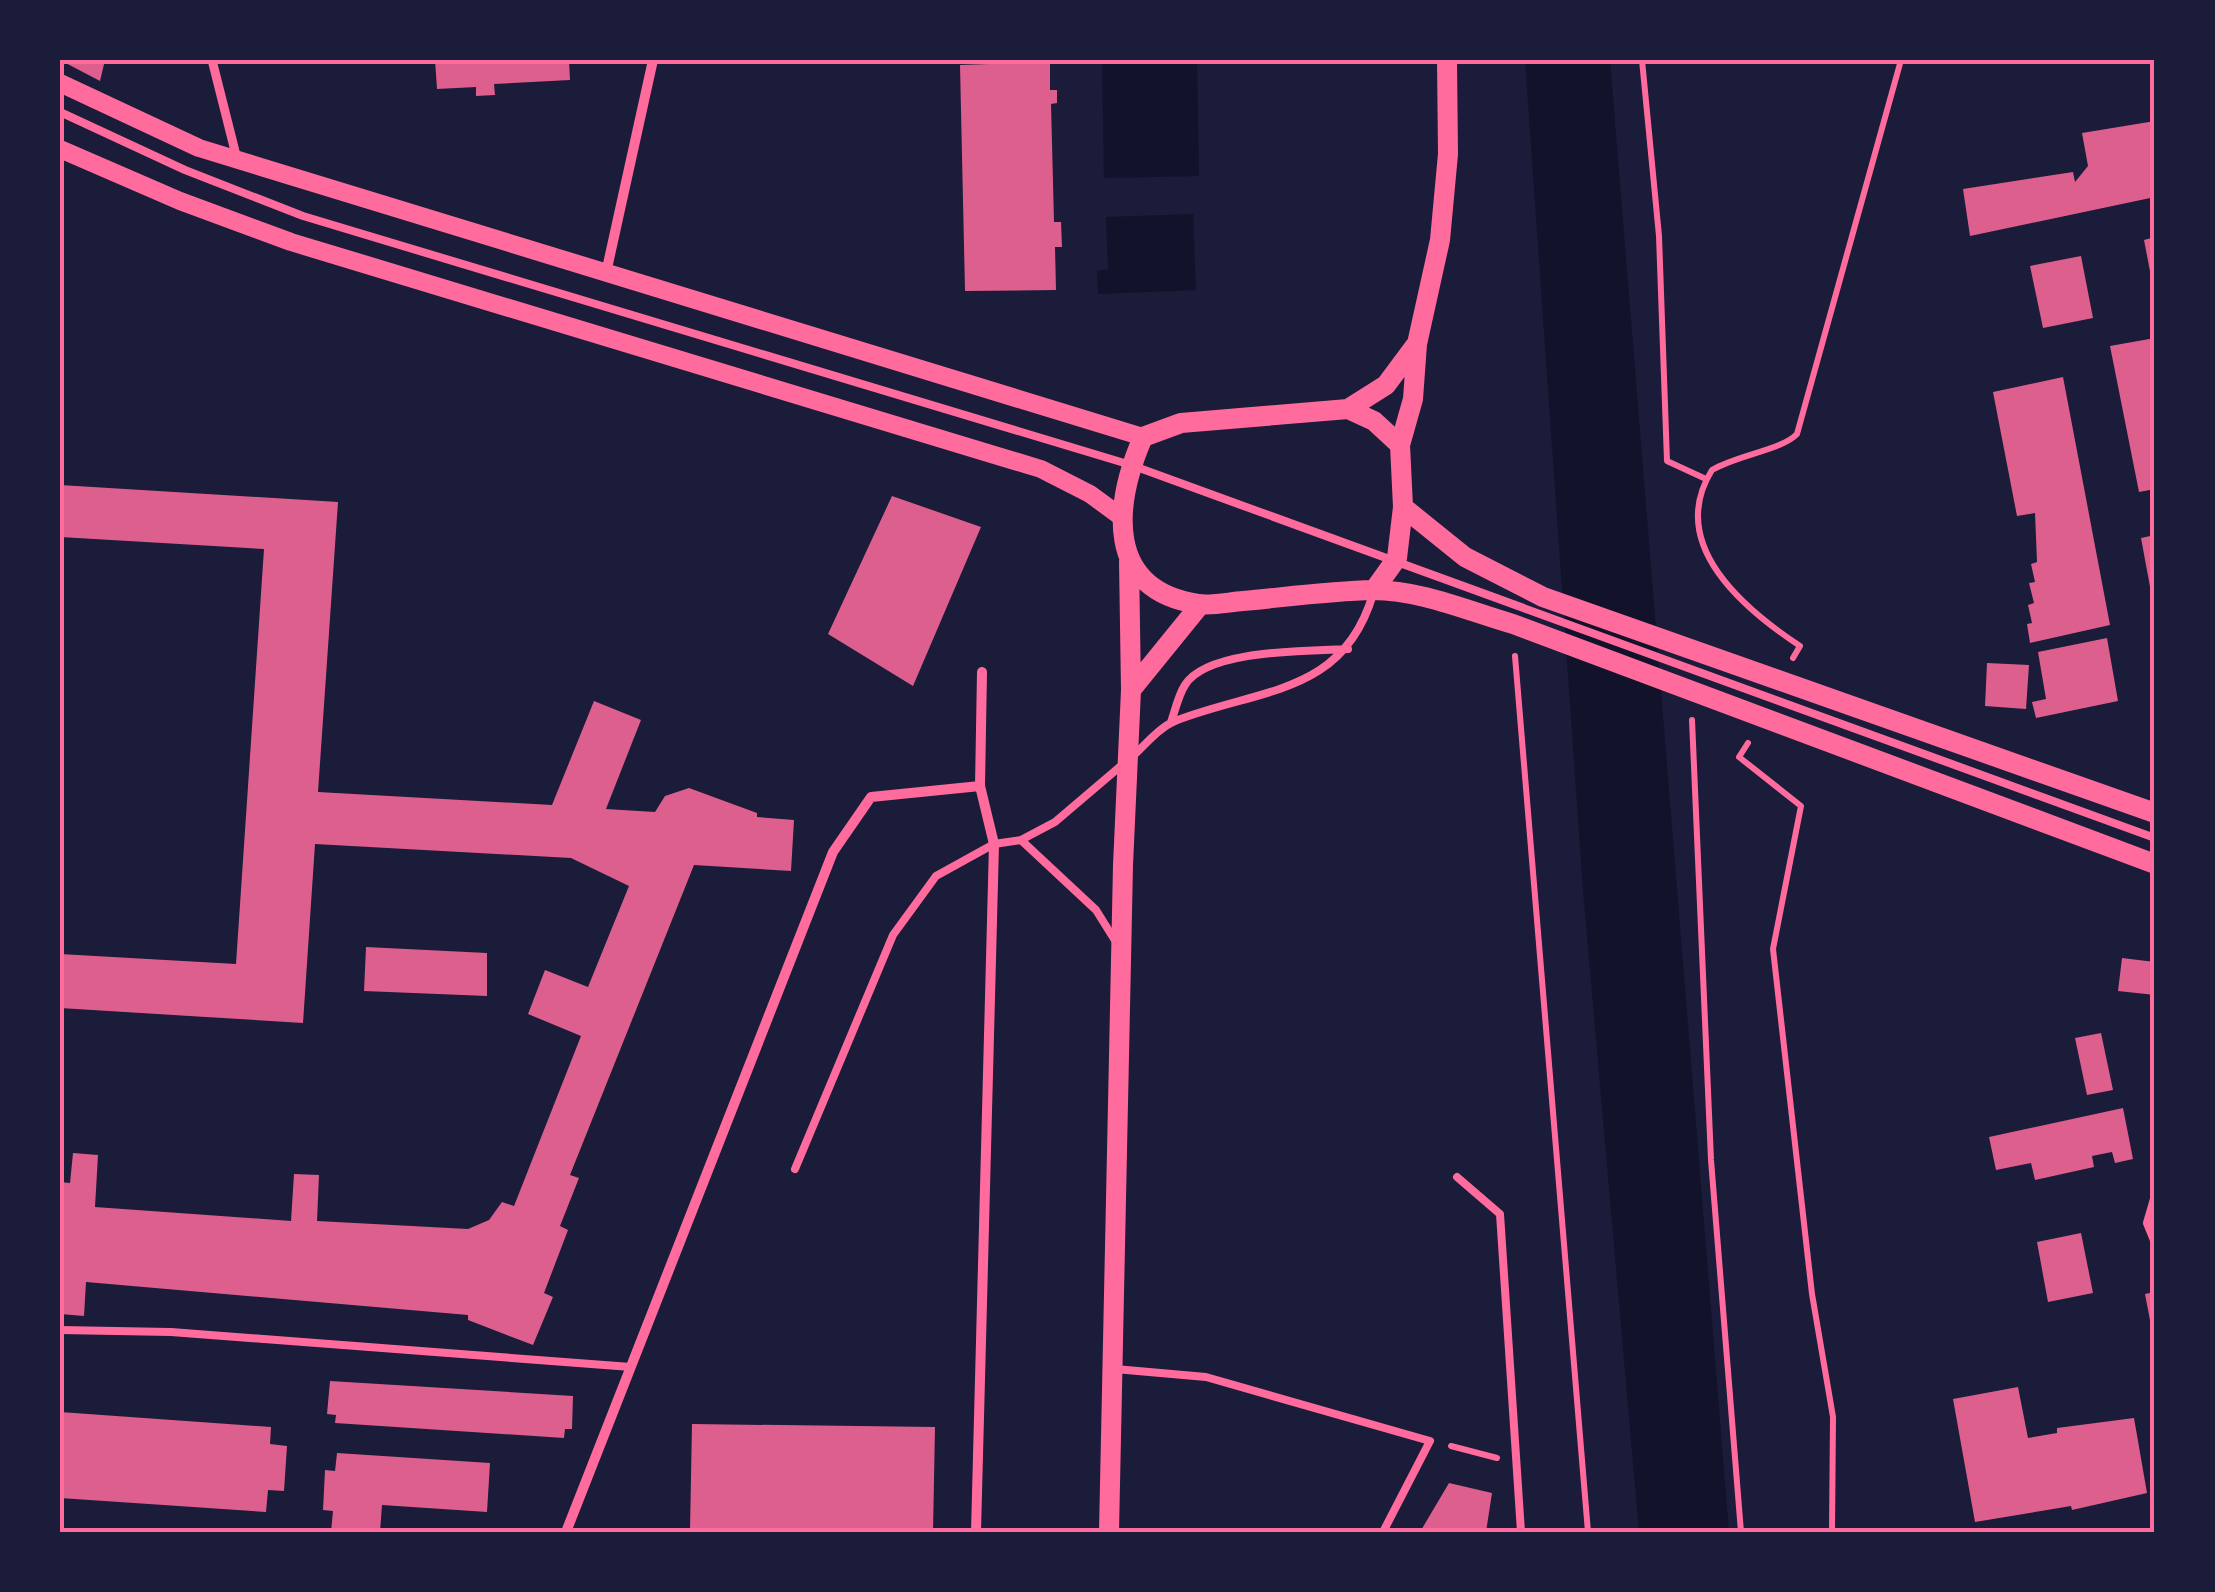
<svg xmlns="http://www.w3.org/2000/svg" width="2215" height="1592" font-family="Lato,sans-serif">
<style>
.water{fill:#12122b}
.building{fill:#dd5f8e}
.lines{fill:none;stroke-linecap:round;stroke-linejoin:round}
.path{stroke:#ff6b9d;stroke-width:6}
.service{stroke:#ff6b9d;stroke-width:8}
.pedestrian{stroke:#ff6b9d;stroke-width:9}
.minor{stroke:#ff6b9d;stroke-width:10}
.tertiary{stroke:#ff6b9d;stroke-width:18}
.secondary{stroke:#ff6b9d;stroke-width:20}
.neatline{fill:none;stroke:#ff6b9d;stroke-width:4}
</style>
<rect width="100%" height="100%" fill="#1b1b3a"/>
<path class="water" d="M1102,60H1197L1199,176L1104,178Z
M1525,60H1610L1729,1532H1639L1583,890Z
M1193,214L1196,290L1098,294L1097,271L1108,269L1106,217Z"/>
<path class="building" d="M60,60H105L100,81Z
M435,60H569L570,80L494,84L495,95L476,96V87L437,89Z
M1050,62V90H1057V103L1051,104L1054,222H1061L1062,247H1055L1056,290L965,291L960,65Z
M2155,121V197L1970,236L1963,189L2073,172L2075,182L2088,166L2082,133Z
M2155,237V286L2153,287L2144,240Z
M2081,256L2093,318L2043,328L2030,266Z
M2155,338V489L2139,492L2110,346Z
M2063,377L2110,625L2030,643L2027,624L2032,623L2028,605L2034,603L2029,583L2035,582L2031,564L2037,562L2035,513L2017,516L1993,392Z
M60,485L338,502L318,792L552,805L594,701L641,720L606,809L655,812L665,796L689,788L757,813V817L794,820L791,871L694,865L570,1175L579,1178L560,1226L568,1230L544,1293L553,1297L533,1345L468,1320V1315L86,1282L84,1316L60,1314V1182L70,1183L73,1153L98,1155L95,1207L291,1221L294,1174L319,1175L317,1221L468,1229L489,1220L502,1202L514,1206L581,1036L528,1014L545,970L588,987L629,886L571,858L315,844L303,1023L60,1008V954L236,964L264,549L60,537Z
M892,496L981,527L913,686L828,634Z
M2155,535V603H2153L2141,538Z
M2107,638L2118,701L2036,718L2032,702L2046,699L2038,652Z
M1987,663L2029,665L2026,709L1985,706Z
M366,947L487,953V996L364,991Z
M2122,958L2155,962V995L2118,991Z
M2101,1033L2113,1090L2087,1095L2075,1038Z
M2123,1108L2133,1159L2115,1163L2112,1152L2092,1156L2094,1167L2035,1180L2031,1163L1996,1170L1989,1137Z
M2081,1233L2093,1293L2048,1302L2037,1242Z
M2155,1292V1335L2153,1336L2145,1294Z
M330,1381L573,1396L572,1429H565L564,1438L335,1423L336,1415L327,1414Z
M2018,1387L2028,1438L2057,1433V1428L2134,1418L2147,1493L2072,1510L2071,1506L1975,1522L1953,1399Z
M60,1412L271,1427L270,1444L287,1446L284,1491L268,1490L266,1512L60,1498Z
M692,1424L935,1427L933,1532L690,1531Z
M337,1453L490,1463L487,1512L382,1505L380,1532H331L333,1511L323,1510L325,1470L335,1471Z
M1449,1483L1492,1493L1486,1532H1420Z"/>
<g class="lines">
<path class="path" d="M1642,60L1659,236L1667,461L1706,479
M1515,656L1588,1532
M1793,658L1800,646C1744,609 1666,544 1712,470C1737,455 1782,450 1797,434L1901,60
M1692,720L1711,1160L1741,1532
M1748,743L1739,757L1801,806L1773,949L1812,1294L1833,1417L1832,1532
M1451,1446L1497,1458"/>
<path class="service" d="M60,112L185,170L303,216L1131,465L2155,838
M1171,722C1175,711 1178,696 1185,685C1207,649 1309,651 1348,649
M1133,756C1145,745 1160,727 1175,721C1259,688 1343,696 1373,594
M1021,840L1096,910L1116,942
M795,1169L893,935L936,876L994,844L1021,840L1055,822L1122,765
M1457,1177L1500,1214L1521,1532
M60,1330L171,1332L631,1367
M1115,1369L1206,1377L1430,1441L1383,1532"/>
<path class="pedestrian" d="M212,60L237,159"/>
<path class="minor" d="M606,273L653,60
M2155,1199L2148,1223L2155,1240
M566,1532L833,852L871,797L980,786
M976,1532L994,844L980,786L982,672"/>
<path class="tertiary" d="M60,83L199,148L1143,437
M60,149L180,201L291,242L1041,469L1090,494L1120,516"/>
<path class="secondary" d="M1348,409L1386,385L1415,346
M1400,445L1413,399L1417,344L1440,240L1448,154L1447,60
M1403,507L1465,557L1543,597L2155,813
M1374,590L1397,558L1403,507L1400,445L1374,421L1348,409L1181,423L1143,437C1114,504 1104,590 1198,604C1212,606 1229,602 1243,601C1286,597 1330,591 1373,590C1420,590 1468,611 1513,624L2155,864
M1131,690L1200,605
M1109,1532L1123,865L1131,690L1129,561"/>
</g>
<rect width="2215" height="1592" fill="none" stroke="#1b1b3a" stroke-width="125"/>
<rect x="62" y="62" width="2090" height="1468" class="neatline"/>
</svg>
